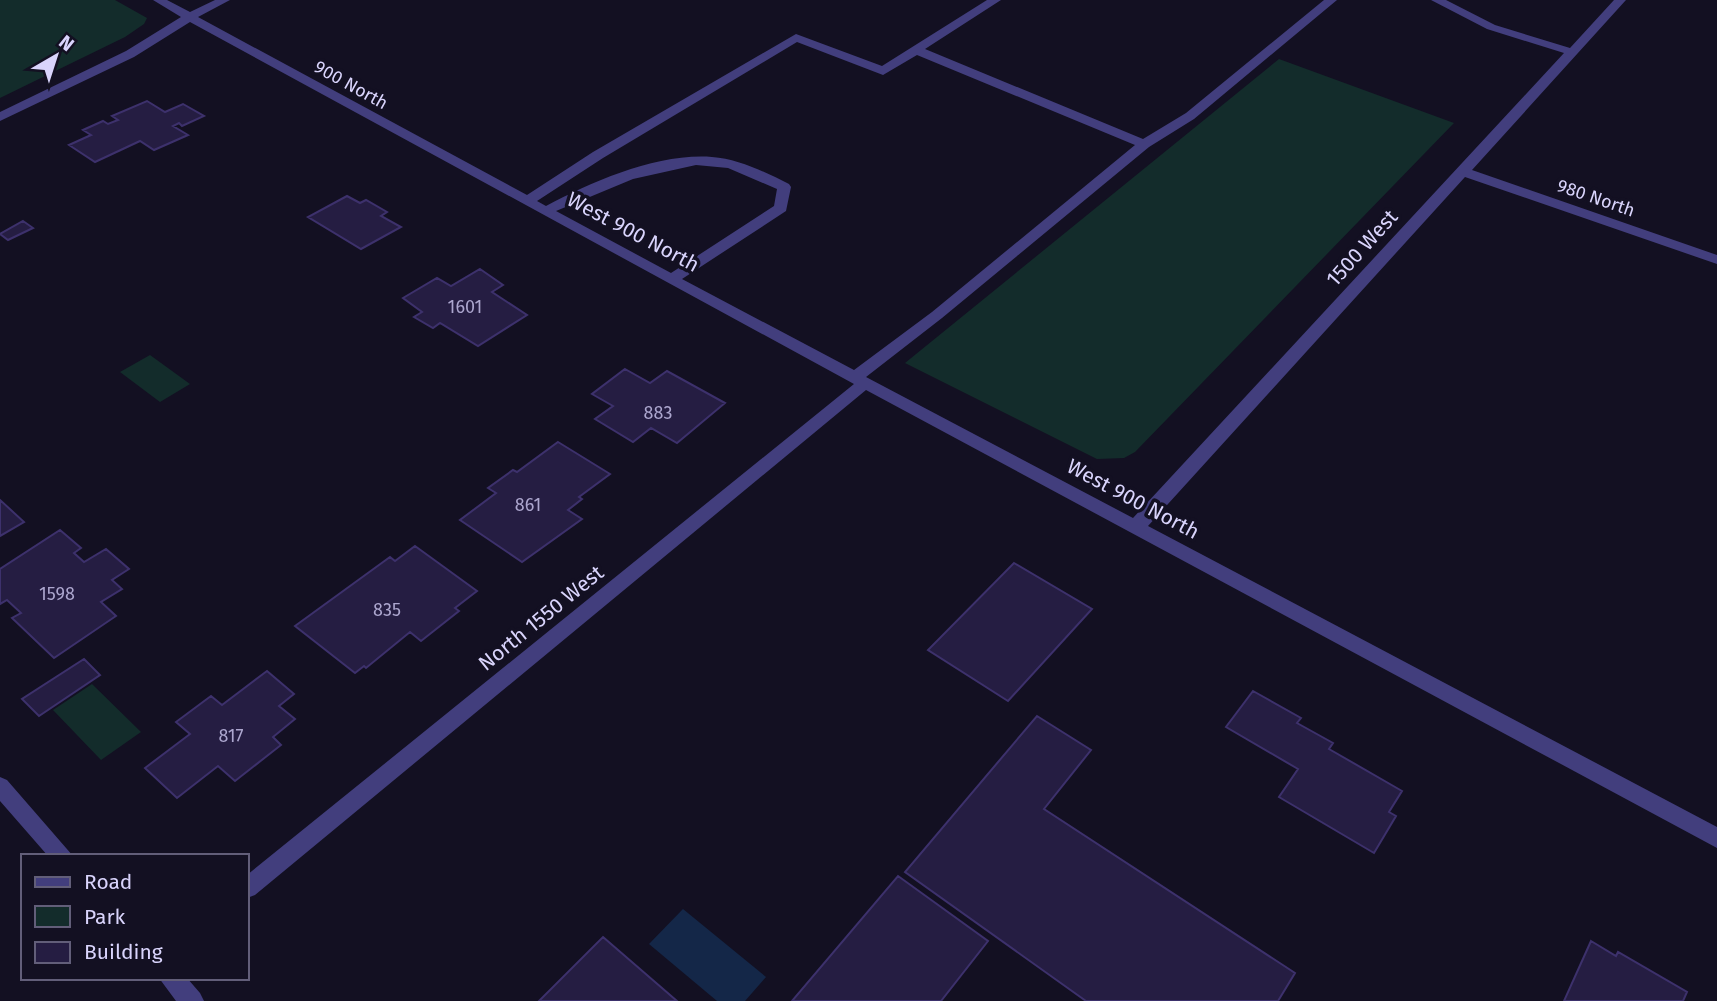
<svg xmlns="http://www.w3.org/2000/svg" width="1717" height="1001" font-family="'Fira Sans',sans-serif">
<style>
.green{fill:#132c2b}
.water{fill:#142748}
.building{fill:#251d42;stroke:#3d316c;stroke-width:2}
.lines{fill:none;stroke-linecap:round;stroke-linejoin:round}
.minor{fill:#423e7d;fill-rule:evenodd}
.labels{text-anchor:middle;dominant-baseline:central;stroke-width:7;stroke-linejoin:round;paint-order:stroke}
.far-street-label{font-size:18px;fill:#d9d4fc;stroke:#131022}
.number-label{font-size:18px;fill:#aca6ce}
.street-label{font-size:21px;fill:#d9d4fc;stroke:#131022}
</style>
<rect width="100%" height="100%" fill="#131022"/>
<path class="green" d="M0,0H115L147,18L144,24L125,37L0,98Z
M1279,59L1454,123L1135,452L1124,458L1097,459L905,363Z
M150,355L190,384L160,402L120,372Z
M92,684L141,732L101,760L53,710Z"/>
<path class="water" d="M683,909L766,977L745,1001H717L649,944Z"/>
<path class="building" d="M147,101L165,112L183,104L204,116L182,126L179,123L173,126L188,135L154,150L140,141L95,162L69,145L91,135L83,130L103,121L108,124L118,120L112,116Z
M347,196L360,203L366,200L387,212L381,216L401,227L361,249L308,217Z
M23,221L33,228L8,240L0,234Z
M480,269L503,285L492,292L527,315L478,346L440,323L433,328L414,317L422,312L403,298L437,278L451,286Z
M625,369L650,383L667,371L725,403L677,443L651,428L633,442L595,419L613,406L592,394Z
M558,442L610,474L579,497L582,499L568,510L582,519L522,562L460,520L496,493L488,488L513,470L517,472Z
M0,500L24,522L0,536Z
M60,530L81,548L74,553L84,562L106,549L129,569L112,580L122,589L101,602L116,616L54,658L12,618L21,613L7,600L0,604V569Z
M415,546L477,591L455,608L459,611L421,641L410,632L366,668L364,666L355,673L295,626L390,557L395,561Z
M1014,563L1092,609L1008,701L928,650Z
M84,659L100,675L39,716L22,699Z
M267,671L294,694L279,706L295,719L273,737L281,745L235,781L218,766L177,798L145,768L190,734L176,722L211,696L222,705Z
M1253,691L1301,718L1297,723L1333,743L1329,749L1402,791L1389,812L1396,816L1374,853L1279,797L1298,769L1226,727Z
M1037,716L1091,750L1044,809L1295,973L1278,1001H1086L905,872Z
M898,876L988,941L941,1001H792Z
M603,937L677,1001H539Z
M1591,941L1616,956L1618,952L1687,992L1683,1001H1564Z"/>
<g class="lines">
<path class="minor" d="M153,0H167L190,12L215,0H230L198,17L527,195L593,152L796,34L882,66L987,0H1001L925,49L1143,139L1186,113L1324,0H1337L1194,119L1149,147L942,318L866,377L1133,518L1564,53L1487,29L1431,0H1446L1495,25L1570,48L1614,0H1626L1472,170L1717,255V264L1465,177L1148,526L1717,827V848L866,390L255,895L247,898V875L854,384L190,22L134,57L0,121V112L126,51L181,17ZM797,42L883,75L917,55L1135,145L932,312L854,370L682,279L786,211L791,187L789,184C765,172 739,159 712,157C657,153 594,181 546,206L537,201L603,158ZM696,165L728,168L777,189L774,206L671,273L556,211L633,179Z
M0,777L7,780L73,856H48L0,801Z
M159,978H187L200,993L204,1001H176Z"/>
</g>
<g class="labels">
<g class="far-street-label">
<text transform="translate(351 85) rotate(29)">900 North</text>
<text transform="translate(1596 198) rotate(19)">980 North</text>
</g>
<g class="number-label">
<text x="465" y="307">1601</text>
<text x="658" y="413">883</text>
<text x="528" y="505">861</text>
<text x="57" y="594">1598</text>
<text x="387" y="610">835</text>
<text x="231" y="736">817</text>
</g>
<g class="street-label">
<text transform="translate(633 232) rotate(28)">West 900 North</text>
<text transform="translate(1362 248) rotate(-48)">1500 West</text>
<text transform="translate(1133 499) rotate(28)">West 900 North</text>
<text transform="translate(541 618) rotate(-39)">North 1550 West</text>
</g>
</g>
<rect x="21" y="854" width="228" height="126" fill="#131022" stroke="#625e79" stroke-width="2"/>
<rect x="35" y="877" width="35" height="10" fill="#423e7d" stroke="#625e79" stroke-width="2"/>
<text x="84" y="889" font-size="21" fill="#d9d4fc">Road</text>
<rect x="35" y="906" width="35" height="21" fill="#132c2b" stroke="#625e79" stroke-width="2"/>
<text x="84" y="924" font-size="21" fill="#d9d4fc">Park</text>
<rect x="35" y="942" width="35" height="21" fill="#251d42" stroke="#625e79" stroke-width="2"/>
<text x="84" y="959" font-size="21" fill="#d9d4fc">Building</text>
<g transform="translate(56 56) rotate(39)" stroke="#131022" stroke-width="5" paint-order="stroke">
<path d="M0-5L12 26L0 18L-12 26Z" fill="#d9d4fc"/>
<text y="-10" font-size="19" font-weight="bold" text-anchor="middle" fill="#d9d4fc">N</text>
</g>
</svg>
